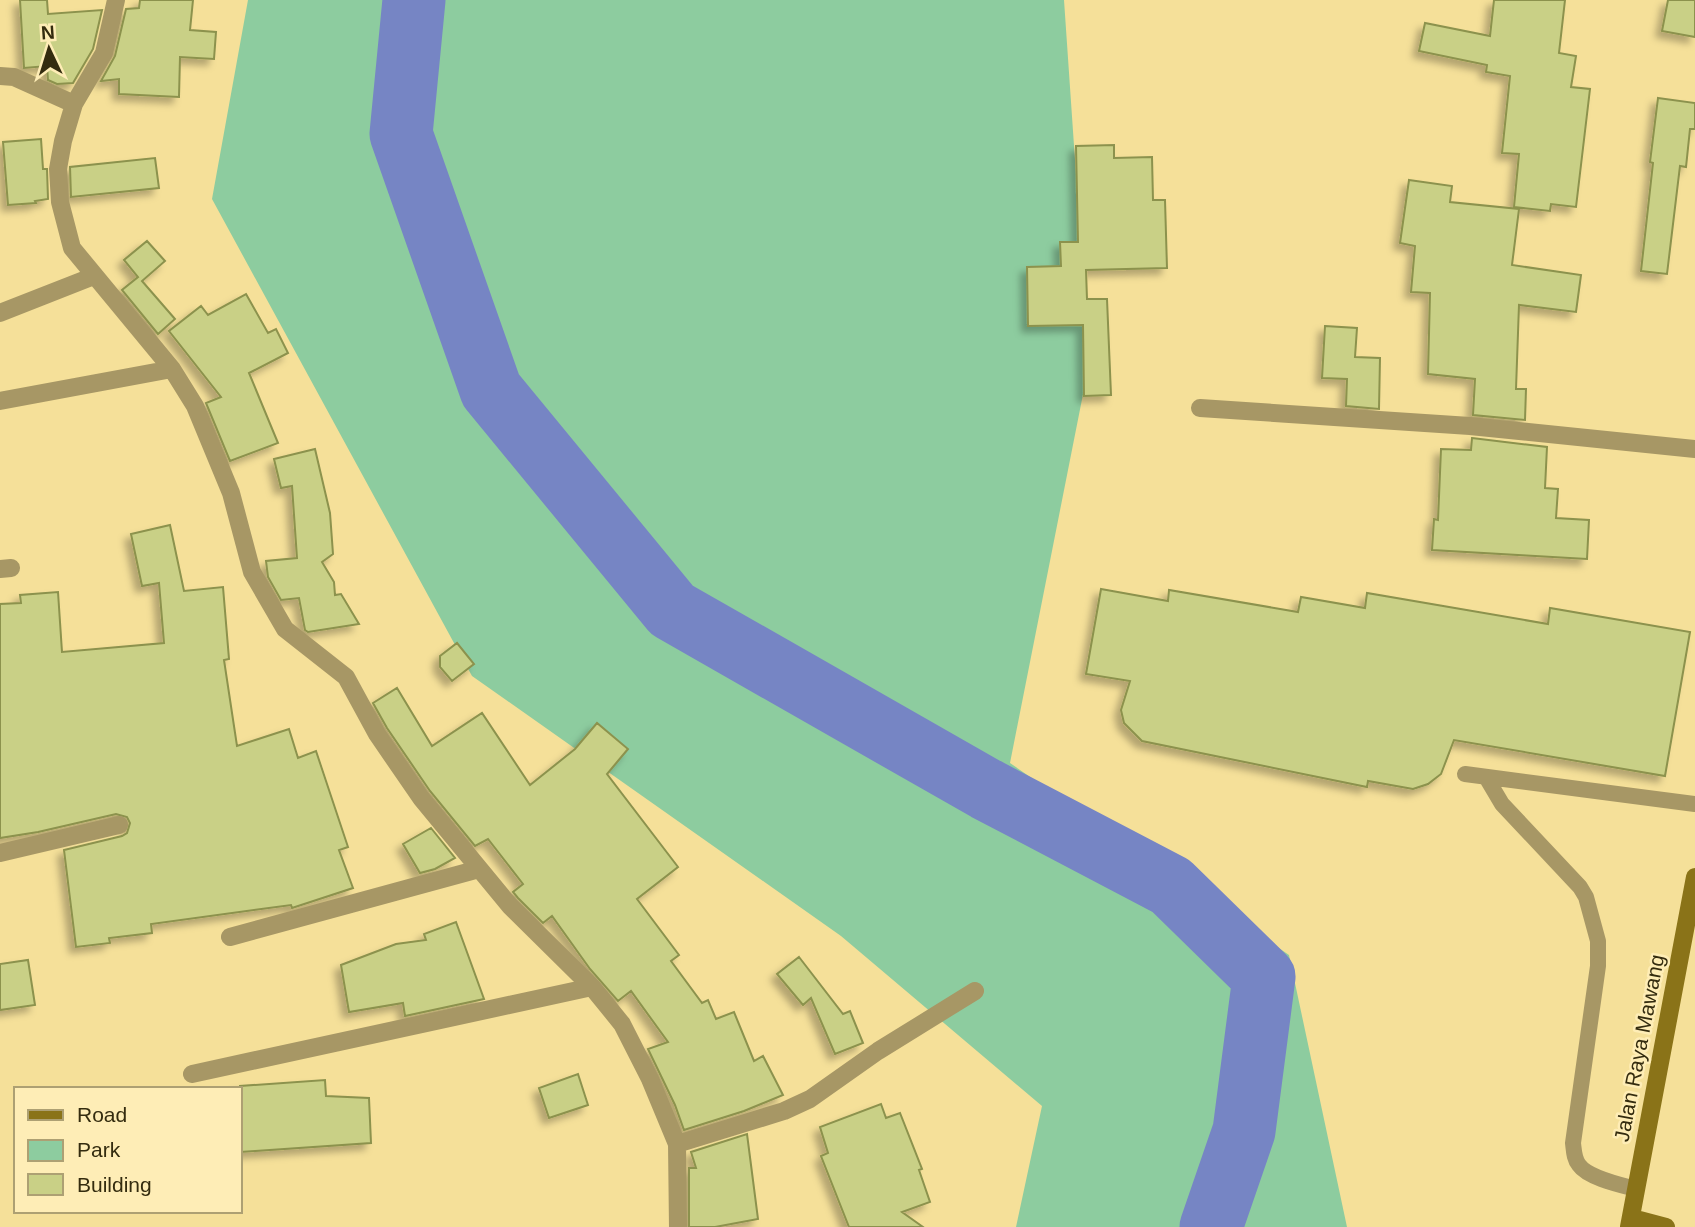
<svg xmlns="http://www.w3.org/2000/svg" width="1695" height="1227" font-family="Helvetica,sans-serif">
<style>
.green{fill:#8dcc9f}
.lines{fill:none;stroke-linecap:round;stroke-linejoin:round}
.river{stroke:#7685c4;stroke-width:63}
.building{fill:#c9d086;stroke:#8c924d;stroke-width:2;filter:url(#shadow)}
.lane{stroke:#a79765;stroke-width:16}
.street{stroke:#a79765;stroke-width:18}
.secondary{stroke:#8a7318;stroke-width:18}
.labels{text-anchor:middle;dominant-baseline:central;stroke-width:5;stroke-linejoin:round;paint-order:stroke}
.street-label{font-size:21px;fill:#342c0f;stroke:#feedb6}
</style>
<defs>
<filter id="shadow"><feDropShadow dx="-6" dy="6" stdDeviation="3.5" flood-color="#0004"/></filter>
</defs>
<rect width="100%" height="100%" fill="#f5e099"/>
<path class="green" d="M248,0H1064L1089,364L1010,763L1289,955L1347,1227H1016L1042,1106L841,936L472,676L212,199Z"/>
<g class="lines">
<path class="river" d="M414,0L401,134L491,390L672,610L986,789L1171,886L1264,977L1244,1131L1211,1227"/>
</g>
<path class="building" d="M20,0H47L48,14L102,10L93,49L73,83L57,84L48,80L47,66L24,68Z
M140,0H193L190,30L216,32L214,59L180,57L179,97L119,94V79L101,81L115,56L126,9L139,8Z
M1494,0H1565L1559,53L1576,56L1571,87L1590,89L1576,207L1551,204L1550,211L1514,207L1519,154L1502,153L1510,76L1486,72L1487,65L1419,51L1425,23L1490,36Z
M1668,0H1695V37L1662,31Z
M1658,98L1695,103V129H1690L1686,167L1680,166L1667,274L1641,271L1653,163L1650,162Z
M41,139L43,169H47L48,199L35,201L36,203L8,205L3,142Z
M1114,145V158L1152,157L1153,200H1165L1167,268L1086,270L1087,299H1107L1111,395L1084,396L1083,325L1028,326L1027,267L1061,266L1060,242H1078L1076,146Z
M155,158L159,188L71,197L70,167Z
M1409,180L1452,186L1450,202L1519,209L1512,265L1581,275L1576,312L1519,305L1516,389H1526L1525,420L1473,415L1475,379L1428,374L1430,293L1411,292L1415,246L1400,243Z
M147,241L165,261L142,281L175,319L158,334L122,290L138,277L124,260Z
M246,294L268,333L276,329L288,353L249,373L278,443L230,461L206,403L221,397L169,331L201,306L208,315Z
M1325,326L1357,328L1355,357L1380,358L1379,409L1346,406L1347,379L1322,378Z
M1472,438L1547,447L1545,488L1558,489L1556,518L1589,520L1587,559L1432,550L1434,519L1438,520L1441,449L1471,450Z
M315,449L330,513L333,554L322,562L334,582L335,595L341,594L359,624L308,632L305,630L299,598L281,600L268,577L266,561L297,558L292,486L281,488L274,459Z
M170,525L184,591L223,587L229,659L224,660L237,746L289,729L298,758L316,751L348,847L339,850L353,888L292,908L291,905L151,924L152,933L109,938L110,943L76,947L64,850L122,836L127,833L130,823L127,817L116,814L38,832L0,838V604L21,603L20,595L58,592L62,652L164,643L159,583L142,586L131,534Z
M1101,589L1168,601L1169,590L1298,612L1301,597L1365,608L1367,593L1548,624L1550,608L1690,632L1665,776L1454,740L1441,774L1428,784L1413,789L1368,781L1367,787L1142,741L1124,723L1121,710L1130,681L1086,674Z
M457,643L474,664L452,681L440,667V656Z
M397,688L432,746L482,713L530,785L575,749L597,723L628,749L607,774L678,867L637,899L679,955L671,961L702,1003L708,1000L716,1019L734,1012L754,1061L763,1056L783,1095L744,1111L684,1130L675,1105L648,1049L668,1042L631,991L618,1001L590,969L552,916L543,923L518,898L513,892L523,884L488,839L475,846L430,791L387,728L373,703Z
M431,828L455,858L435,869L420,873L403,844Z
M456,922L484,999L405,1016L403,1003L349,1012L341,965L396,944L426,940L424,934Z
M799,957L843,1014L850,1011L863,1043L835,1054L811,998L803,1005L777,974Z
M28,960L35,1005L0,1010V964Z
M578,1074L588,1105L549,1118L539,1088Z
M325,1080L326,1096L369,1098L371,1143L240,1152V1086Z
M881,1104L886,1118L900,1113L922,1169L919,1170L930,1202L902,1212L923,1227H849L821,1156L828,1153L820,1127Z
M747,1134L758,1219L715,1227H689V1168H696L691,1152Z"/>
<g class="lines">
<path class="lane" d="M1465,774L1695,804
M1486,777L1502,804L1580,887L1586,897L1598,941V966L1573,1143C1574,1151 1574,1159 1579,1165C1588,1178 1621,1185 1636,1189"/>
<path class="street" d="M116,0L104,53L74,104L63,141L58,169L60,202L72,248L172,369L195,406L231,493L252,572L285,629L346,677L377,734L421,798L510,906L592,987L622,1024L650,1079L677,1144L678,1227
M0,76L14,77L74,104
M0,313L94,276
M0,401L172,369
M1200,408L1470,426L1695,449
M0,569L11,568
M0,853L119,825
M230,937L479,869
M192,1074L592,987
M677,1144L784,1111L810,1099L878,1051L975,991"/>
<path class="secondary" d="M1632,1218L1666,1227
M1629,1227L1695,877"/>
</g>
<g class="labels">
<g class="street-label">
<text transform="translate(1639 1048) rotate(-79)">Jalan Raya Mawang</text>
</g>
</g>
<rect x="14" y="1087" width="228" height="126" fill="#feedb6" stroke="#ada073" stroke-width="2"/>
<rect x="28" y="1110" width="35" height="10" fill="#8a7318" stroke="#ada073" stroke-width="2"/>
<text x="77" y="1122" font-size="21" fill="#342c0f">Road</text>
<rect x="28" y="1140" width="35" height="21" fill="#8dcc9f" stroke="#ada073" stroke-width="2"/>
<text x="77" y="1157" font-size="21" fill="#342c0f">Park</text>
<rect x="28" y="1174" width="35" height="21" fill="#c9d086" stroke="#ada073" stroke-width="2"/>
<text x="77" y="1192" font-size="21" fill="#342c0f">Building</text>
<g transform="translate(49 49) rotate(356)" stroke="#feedb6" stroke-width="5" paint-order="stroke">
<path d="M0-5L12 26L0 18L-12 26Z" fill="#342c0f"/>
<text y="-10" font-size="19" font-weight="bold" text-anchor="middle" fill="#342c0f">N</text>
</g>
</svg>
